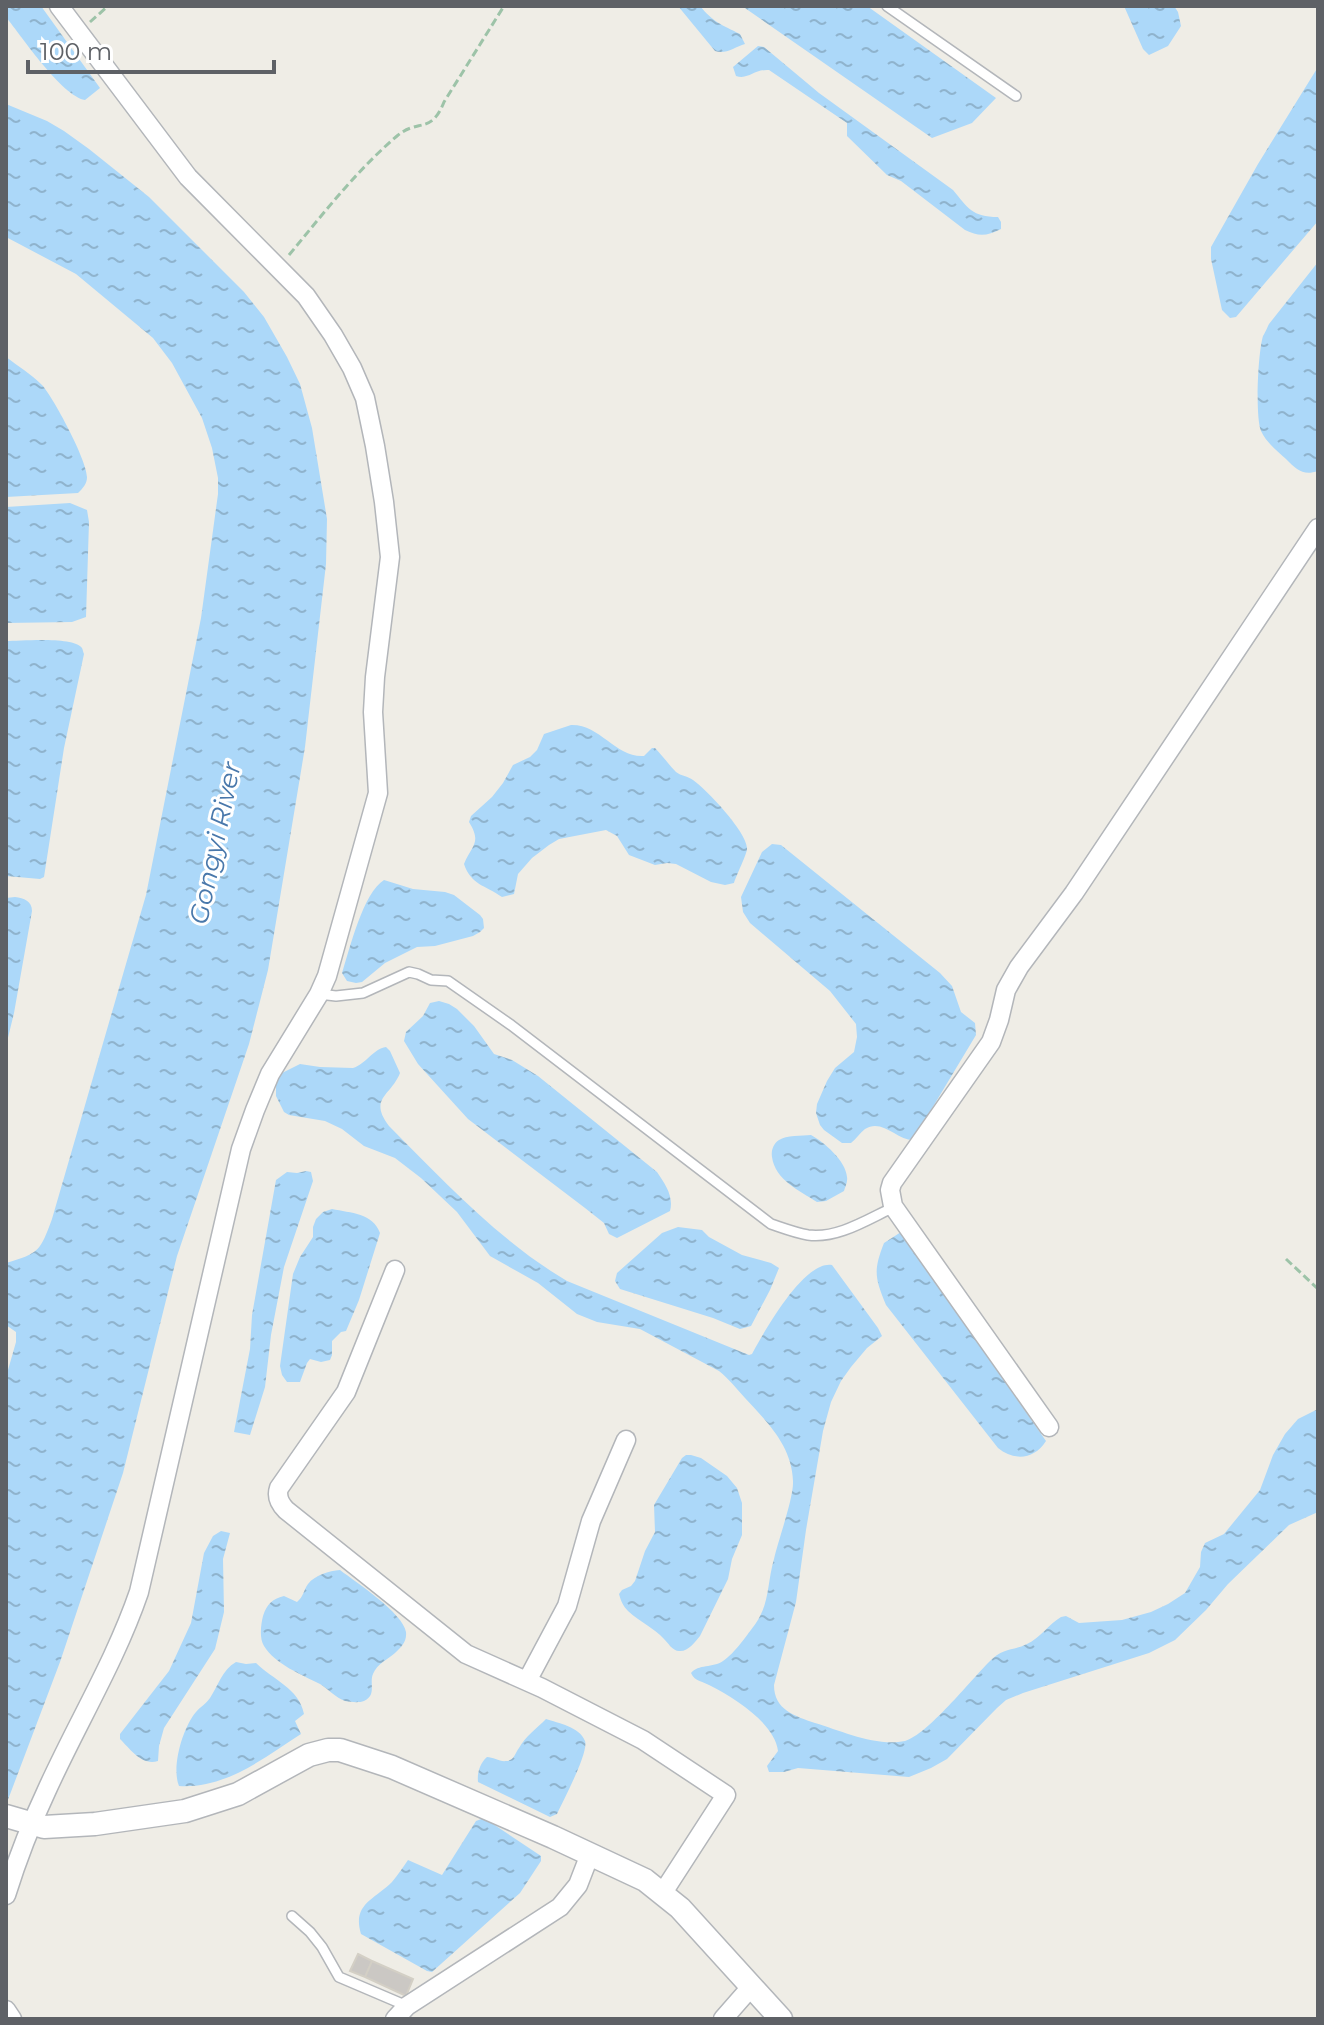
<svg xmlns="http://www.w3.org/2000/svg" width="1324" height="2025" font-family="Montserrat,sans-serif">
<style>
.water{fill:url(#water-ripples)}
.building{fill:#cbc8c4;stroke:#d3cfc5;stroke-width:2}
.lines{fill:none;stroke-linecap:round;stroke-linejoin:round}
.service-casing{stroke:#b3b6ba;stroke-width:12}
.minor-casing{stroke:#b3b6ba;stroke-width:21}
.tertiary-casing{stroke:#b3b6ba;stroke-width:25}
.path{stroke:#9dc3a8;stroke-width:3;stroke-dasharray:8 4;stroke-linecap:butt}
.service{stroke:#fff;stroke-width:9}
.minor{stroke:#fff;stroke-width:18}
.tertiary{stroke:#fff;stroke-width:22}
.labels{text-anchor:middle;dominant-baseline:central;stroke-width:6;stroke-linejoin:round;paint-order:stroke}
.water-label{font-size:26px;font-style:italic;fill:#4978ab;stroke:#fff}
</style>
<defs>
<pattern id="water-ripples" width="26" height="14" patternUnits="userSpaceOnUse" patternTransform="scale(2)"><rect width="26" height="14" fill="#acd8f9"/><path d="M2 4q2-2 4 0t4 0M15 11q2-2 4 0t4 0" fill="none" stroke="#8fb3cd"/></pattern>
</defs>
<rect width="100%" height="100%" fill="#efede6"/>
<path class="water" d="M6,6H41L100,88L85,100C62,96 22,37 6,17Z
M678,6H700C713,22 722,25 740,34L745,44C735,47 725,55 715,51Z
M742,6H867L996,98L972,123L932,138Z
M1124,6H1174L1178,12L1181,26L1168,46L1149,55L1143,49Z
M758,46L764,47L819,93L953,190C968,208 972,217 998,217L1001,222V229C987,236 979,237 965,230L901,181L887,175L847,136V123L769,70C754,69 749,80 736,76L733,67Z
M1318,67V221L1236,317L1230,318L1222,310L1211,259V247L1258,164Z
M6,104L47,121L64,131L89,149L149,197L244,292L264,317L287,357L300,384L312,428L327,519L326,564L305,747L268,970L249,1044L177,1256L123,1473L60,1662L6,1805V1377L16,1342V1332L6,1325V1263C40,1253 40,1251 52,1219L146,895L201,618L218,494V478L212,448L202,418L172,363L153,338L76,274L6,237Z
M1318,262V471C1303,476 1297,470 1286,459C1277,451 1266,442 1261,431C1255,416 1258,352 1263,336C1264,335 1268,326 1269,324Z
M6,357C18,366 31,374 42,385C53,397 87,460 87,477C87,484 83,488 78,493L6,497Z
M70,503L87,510L89,522L86,617L72,622L6,623V507Z
M6,641C21,641 73,636 82,648C83,650 83,652 84,654L64,748L44,877L40,879L6,876Z
M571,725C600,724 616,758 644,756L652,748H655C662,755 669,765 676,772C681,776 688,776 693,780C707,790 746,831 747,848C748,852 736,876 734,883L725,885L711,882L676,864L667,863L655,865L629,855L617,836L606,830L559,839L549,845L532,858L518,874L514,894L502,897C485,885 471,885 464,864C472,845 482,843 469,822L471,816L492,797L503,783L513,765L530,757L537,750L544,734Z
M772,844L781,845L940,973L952,986L961,1012L975,1023L976,1035L913,1140C897,1140 882,1118 865,1129C860,1133 856,1139 851,1143H842L824,1130L820,1125L816,1113L817,1104L827,1081L835,1068L854,1052L857,1037L856,1024L830,991L750,923L743,912L741,897L762,852Z
M384,880L413,889L445,892L454,895L480,915L483,919L484,928L480,932L473,936L435,946L417,947L385,963L362,982L356,983L347,981L342,973C350,948 363,893 384,880Z
M15,897C24,898 32,901 32,911L14,1013L6,1046V898Z
M439,1001L449,1004L457,1009L474,1026L494,1054L512,1060L538,1076L657,1172C665,1184 674,1196 670,1211L617,1238L609,1234L604,1223L585,1208L468,1119L418,1064L404,1041L406,1032L423,1016L430,1003Z
M386,1047L390,1051L400,1073C391,1096 368,1098 389,1126C444,1181 499,1241 567,1281L749,1355L752,1354C764,1332 804,1260 832,1265L878,1328L882,1336L867,1348L851,1367L841,1381L831,1402L823,1431L806,1530L796,1602L774,1685C774,1710 795,1716 815,1723C842,1731 876,1747 905,1741C927,1735 971,1680 989,1662C1003,1647 1013,1651 1027,1644C1040,1638 1049,1624 1061,1617L1066,1616L1079,1623L1122,1620L1151,1612L1168,1604L1185,1593L1200,1567L1201,1552L1205,1543L1224,1534L1260,1490L1273,1455L1285,1434L1298,1419L1318,1409V1512L1289,1525L1228,1584L1206,1610L1175,1640L1149,1653L1023,1693L1006,1700L997,1708L947,1759L931,1768L909,1777L798,1768L784,1772H769L767,1766L778,1751C775,1724 735,1698 711,1686C703,1681 695,1682 691,1673C698,1664 713,1668 723,1661C734,1654 748,1634 756,1623C770,1602 767,1583 774,1559C778,1541 794,1497 793,1481C792,1446 767,1422 745,1398C736,1388 729,1379 719,1371L640,1329L597,1322L577,1314L538,1283L490,1256L457,1212L421,1178L395,1158L364,1146L342,1129L325,1121L289,1115L284,1112L276,1096V1081L280,1074L300,1064L320,1067L353,1068C366,1064 373,1049 386,1047Z
M811,1135C824,1142 846,1161 847,1177C848,1182 845,1187 844,1191L826,1201L817,1202C800,1191 775,1180 772,1157C771,1151 773,1144 779,1140C786,1135 802,1136 811,1135Z
M306,1171L311,1172L313,1181L284,1267L271,1335L265,1387L250,1435L234,1432L250,1349L252,1315L276,1180L287,1172L297,1173Z
M332,1209C351,1213 373,1213 380,1233L359,1300L346,1331L341,1332L332,1341V1355L330,1360L321,1362L310,1359L307,1363L300,1382H287L282,1375L280,1366L293,1274L300,1257L313,1237V1227L316,1219L323,1212Z
M678,1227L702,1230L709,1237L742,1255L771,1263L779,1268L770,1290L751,1326L740,1329L713,1318L620,1289L615,1281L617,1273L662,1233Z
M901,1232L1046,1441C1034,1460 1014,1461 998,1448L886,1305C875,1278 873,1271 884,1243Z
M686,1455H691L701,1458L727,1476L737,1488L742,1503V1535L732,1559L728,1579L700,1636C695,1642 688,1652 679,1651C673,1651 669,1644 664,1639C654,1628 640,1622 628,1611C623,1606 621,1601 619,1594L622,1590L631,1586L635,1581L645,1551L655,1532L654,1505L682,1458Z
M221,1531L230,1533L223,1559L224,1612L215,1649L164,1728L159,1746L158,1761C142,1766 131,1750 120,1739V1734L169,1671L191,1623L204,1553L213,1536Z
M340,1570C357,1583 403,1613 406,1632C407,1642 401,1647 395,1653C388,1659 377,1664 373,1674C369,1683 377,1695 364,1701C359,1703 351,1702 345,1701C336,1698 328,1689 320,1684C302,1675 275,1664 264,1646C259,1638 261,1624 263,1616C267,1604 272,1599 284,1596L297,1602C304,1596 303,1591 308,1584C315,1575 329,1571 340,1570Z
M236,1662L246,1664L256,1663C273,1680 299,1688 304,1714L295,1721L301,1734C264,1758 225,1789 179,1786C171,1767 183,1727 196,1712C200,1707 206,1704 210,1698C218,1686 222,1670 236,1662Z
M546,1719C558,1723 580,1727 585,1741C589,1752 563,1801 557,1814L550,1817L478,1782C477,1773 480,1763 487,1757C493,1757 500,1762 506,1761C514,1761 515,1753 519,1748C525,1737 537,1728 546,1719Z
M484,1818L541,1856V1861L520,1893L432,1972L427,1971L361,1934C352,1904 374,1900 392,1882C398,1875 403,1867 408,1860L442,1875L476,1821Z"/>
<path class="building" d="M358,1954L372,1961L365,1977L350,1971Z
M372,1961L413,1979L406,1996L365,1977Z"/>
<g class="lines">
<g class="service-casing">
<path id="service" d="M887,6L1016,96
M319,994L336,996L363,993L409,972L418,974L431,980L448,981L511,1025L771,1224C783,1228 796,1233 808,1235C838,1239 868,1219 894,1207
M292,1916L310,1932L322,1947L339,1977L407,2006"/>
</g>
<g class="minor-casing">
<path id="minor" d="M395,1270L346,1392L279,1488C276,1497 280,1504 286,1510L466,1654L542,1688L643,1740L726,1795L662,1894
M1049,1427L893,1206L890,1190L892,1183L991,1042L999,1020L1006,990L1019,967L1074,893L1318,528
M527,1681L567,1606L591,1521L626,1440
M6,1895C17,1860 30,1826 46,1792C76,1725 115,1662 139,1592L241,1149L255,1110L270,1074L319,994L327,976L378,793L373,712L375,677L390,557L384,502L375,446L365,398L352,368L333,335L306,296L188,177L59,6
M6,2010L12,2019
M395,2019L407,2006L560,1907L578,1885L590,1854
M723,2019L751,1987"/>
</g>
<g class="tertiary-casing">
<path id="tertiary" d="M6,1816L44,1827L95,1824L185,1811L238,1794L309,1755L328,1750H340L392,1767L553,1837L645,1880L680,1908L781,2019"/>
</g>
<path class="path" d="M90,22L108,6
M289,255C323,214 356,171 397,136C418,118 431,135 444,102L504,6
M1286,1259L1318,1289"/>
<use href="#service" class="service"/>
<use href="#minor" class="minor"/>
<use href="#tertiary" class="tertiary"/>
</g>
<g class="labels">
<g class="water-label">
<text transform="translate(215 843) rotate(-78)">Gongyi River</text>
</g>
</g>
<rect width="1324" height="2025" fill="none" stroke="#5e6166" stroke-width="16"/>
<path d="M28 60v12h246v-12" fill="none" stroke="#5e6166" stroke-width="4"/>
<text x="40" y="60" font-size="24" fill="#5e6166" stroke="#ffffff" stroke-width="6" paint-order="stroke">100 m</text>
</svg>
